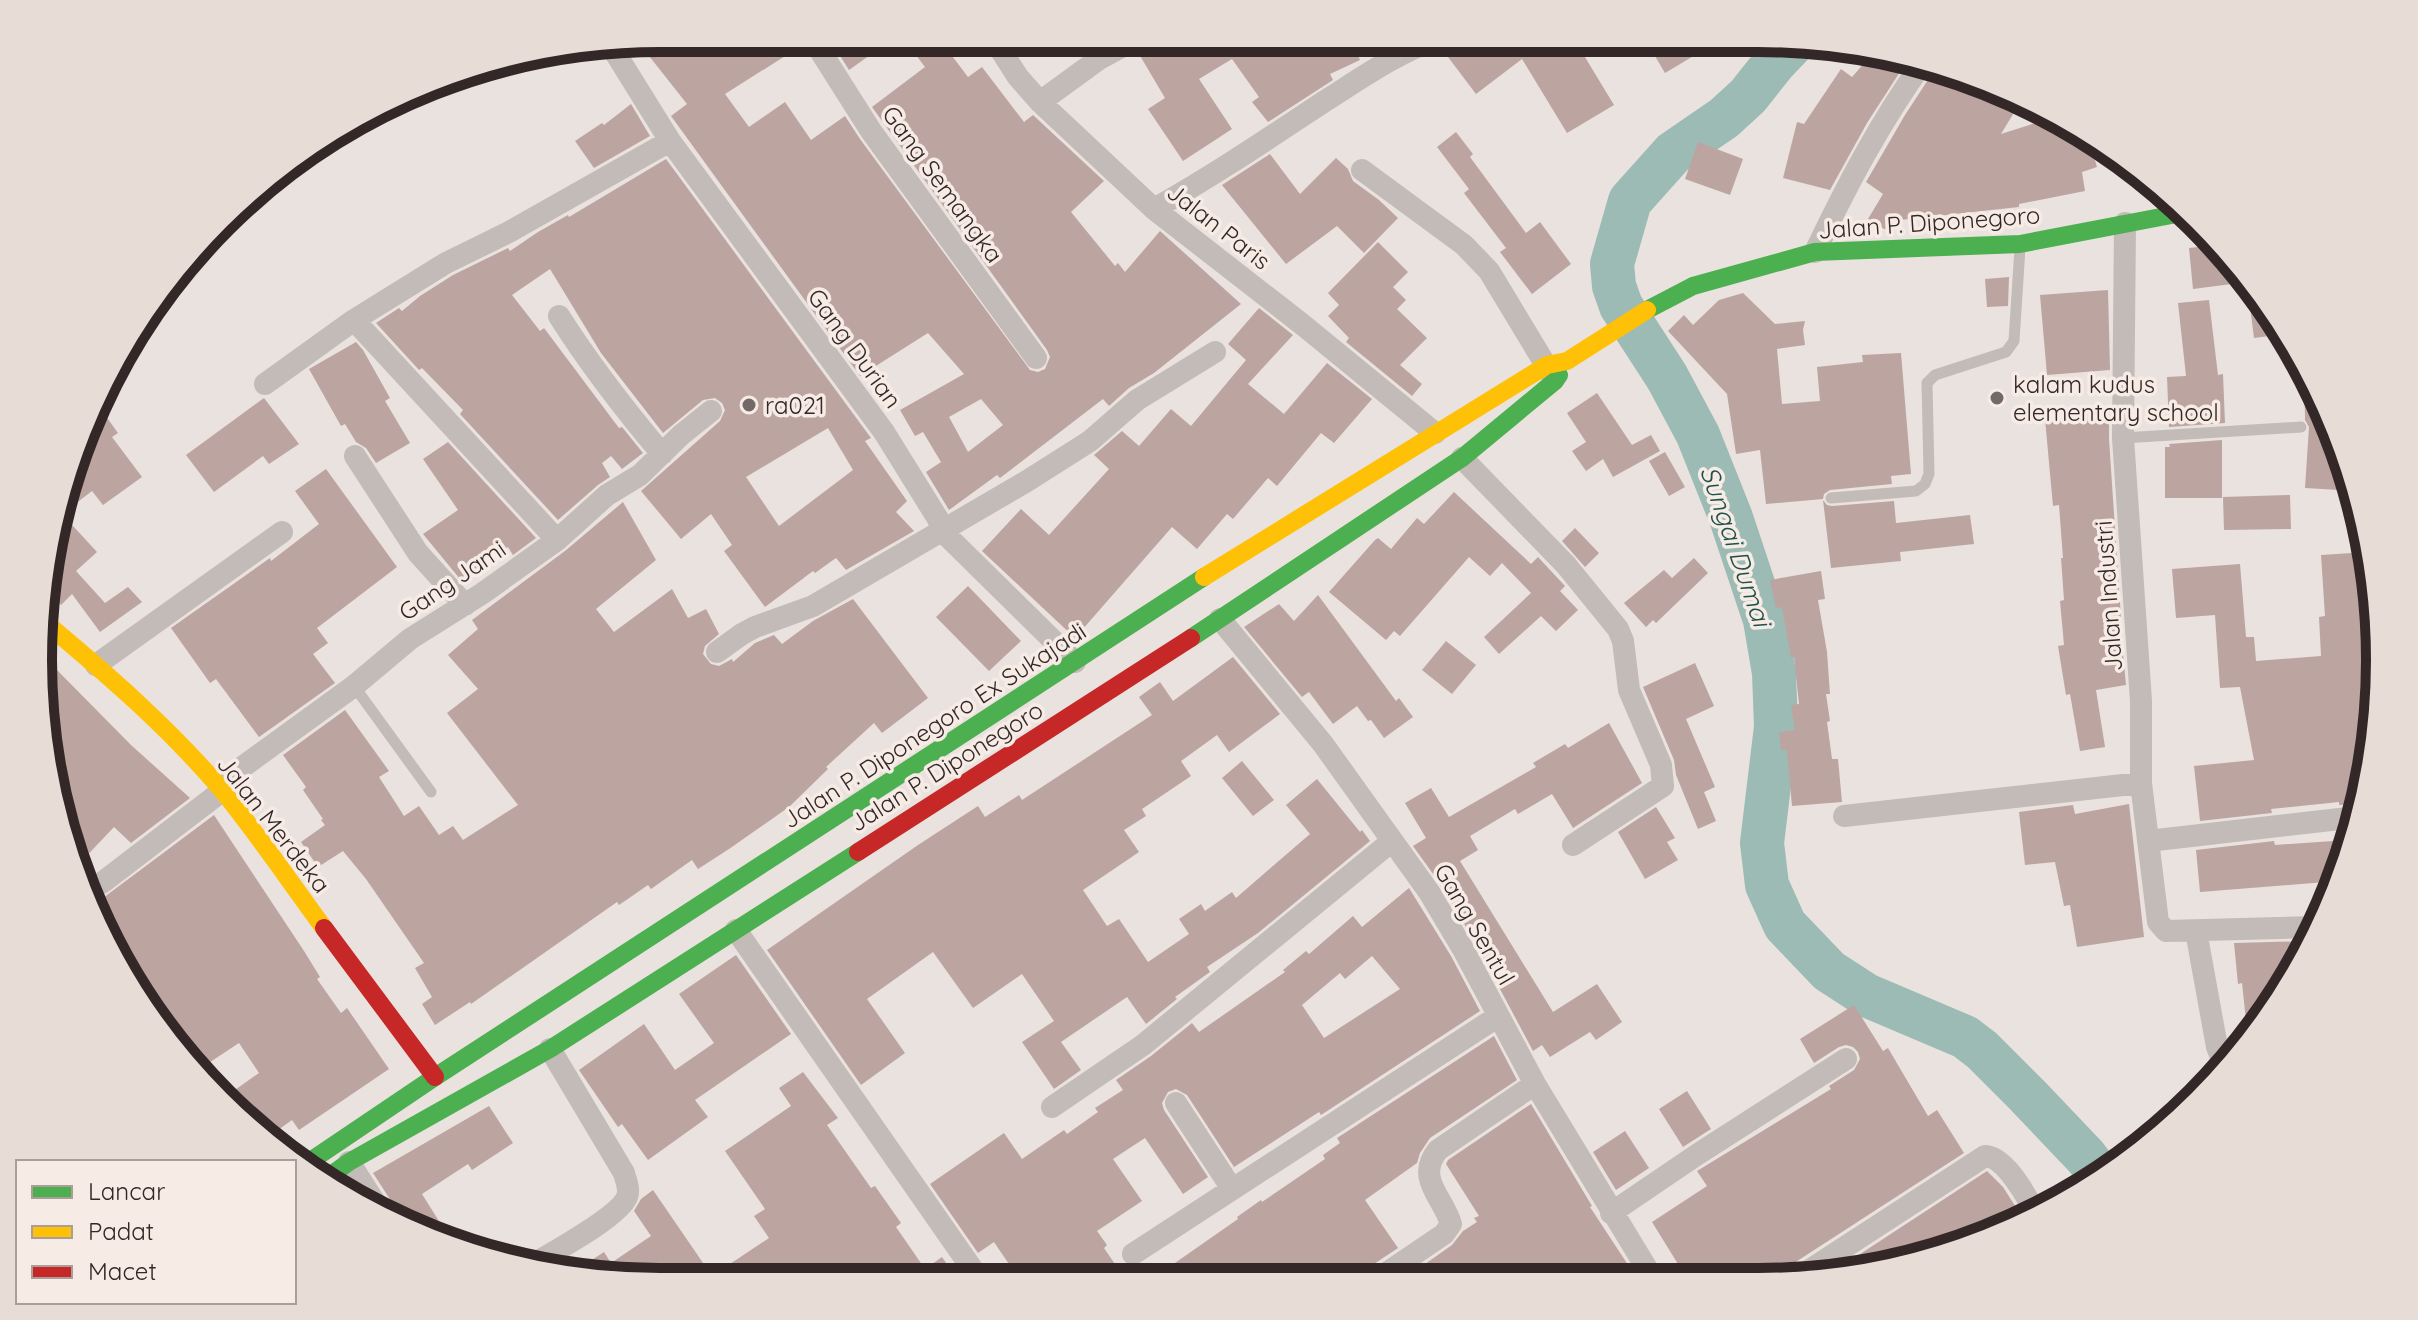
<svg xmlns="http://www.w3.org/2000/svg" width="2418" height="1320" font-family="Quicksand,sans-serif">
<style>
.lines{fill:none;stroke-linecap:round;stroke-linejoin:round}
.river{stroke:#9cbbb5;stroke-width:44}
.building{fill:#bca4a1;fill-rule:evenodd}
.lane{stroke:#c3bbb7;stroke-width:11}
.street{stroke:#c3bbb7;stroke-width:22}
.fast{stroke:#4caf50;stroke-width:18}
.slow{stroke:#ffc107;stroke-width:18}
.jam{stroke:#c62828;stroke-width:18}
.poi-dot{fill:#736967;stroke:#f7ece5;stroke-width:3}
.labels{text-anchor:middle;dominant-baseline:central;stroke-width:7;stroke-linejoin:round;paint-order:stroke}
.street-label{font-size:24px;fill:#332827;stroke:#f7ece5}
.poi-label{font-size:24px;fill:#332827;stroke:#f7ece5;text-anchor:start}
.water-label{font-size:26px;font-style:italic;fill:#1f514c;stroke:#f7ece5}
.rim{fill:none;stroke:#332827;stroke-width:10}
</style>
<rect width="100%" height="100%" fill="#eae2de"/>
<g class="lines">
<path class="river" d="M1797,39L1775,62L1748,96L1724,118L1673,153L1630,201L1612,264L1614,286L1621,306L1667,377L1698,435L1731,518L1765,620L1774,673L1776,727L1762,843L1767,885L1785,925L1829,971L1866,995L1965,1037L1982,1050L2027,1095L2086,1157L2102,1178"/>
</g>
<path class="building" d="M660,38H709L723,56L750,38H798L801,46L725,94L749,127L785,102L811,140L845,116L860,139L1030,370L1038,372L1045,369L1050,357L1047,350L872,107L925,67L903,38H943V44L968,77L982,67L1024,122L1033,115L1104,181L1071,212L1115,266L1118,263L1125,272L1160,231L1241,304L1154,373L1129,388L1109,406L1103,399L1000,478L997,475L949,510L926,472L941,462L923,432L915,436L900,410L964,374L928,333L860,376L671,116L687,104L638,42ZM981,399L1003,425L968,452L949,417Z
M829,38H894L849,70Z
M1150,39H1350L1360,60L1330,74L1333,80L1268,122L1252,102L1259,97L1232,59L1199,79L1232,129L1183,161L1148,109L1165,98L1139,54L1147,47Z
M1473,39H1574L1614,105L1567,133L1522,59L1476,94L1448,57Z
M1645,39H1722L1665,73Z
M1874,52L1909,58L1867,123L1830,190L1783,178L1797,122L1804,124L1841,69L1852,77Z
M1937,66L1960,76L1983,92L1987,87L2021,101L2001,134L2057,116L2069,121L2087,134L2097,167L2082,172L2085,191L2019,204V207L1900,220L1894,229H1884L1868,219L1883,194L1866,182L1905,115Z
M631,104L650,136L594,168L575,141L602,123L604,125Z
M1456,132L1473,154L1470,157L1526,233L1540,222L1571,264L1532,294L1500,252L1506,248L1464,193L1469,189L1437,147Z
M1698,142L1743,159L1730,195L1685,179Z
M1270,154L1300,194L1336,158L1348,169L1353,181L1379,200L1398,218L1364,253L1337,226L1286,264L1222,185Z
M666,159L871,438L865,441L907,501L896,512L914,531L846,570L836,558L815,573L813,571L765,607L724,551L732,545L711,514L681,539L641,491L720,421L725,410L722,403L715,398L703,400L663,433L601,353L550,269L512,295L540,331L544,328L619,428L622,427L643,453L622,469L611,456L602,463L610,477L598,485L558,520L460,414L463,410L422,368L419,370L376,323L399,308L402,311L420,296L453,275L508,248L510,251L538,232L568,215L569,217ZM828,428L853,470L779,526L746,477Z
M1378,242L1408,272L1393,287L1406,300L1397,309L1427,338L1400,365L1422,384L1412,396L1346,342L1349,338L1328,316L1339,305L1328,293Z
M2217,245L2251,281L2284,334L2254,338L2247,282L2193,289L2189,248Z
M2009,277L2008,306L1987,307L1985,279Z
M2108,290L2110,370L2047,375L2040,295Z
M1743,293L1775,324L1805,321L1803,330L1805,345L1777,349L1782,404L1820,401L1817,367L1863,362L1862,355L1901,353L1911,474L1891,476L1892,484L1830,490L1824,494L1823,499L1766,504L1760,450L1736,454L1727,394L1668,331L1684,315L1693,325L1719,300Z
M2209,300L2218,375L2223,374L2225,423L2169,427L2167,377L2186,376L2178,303Z
M1259,308L1293,335L1248,384L1284,414L1327,363L1372,399L1334,443L1321,433L1277,486L1268,478L1233,519L1227,514L1197,549L1172,527L1075,638L982,551L1021,509L1049,535L1109,469L1094,455L1122,431L1139,446L1171,409L1191,426L1246,360L1228,344Z
M356,342L363,350L390,398L385,401L410,443L376,463L366,448L356,442L345,424L341,426L309,369Z
M2304,366L2316,384L2356,491L2305,488L2309,427L2305,420Z
M1597,393L1632,445L1651,435L1660,451L1613,477L1603,459L1586,471L1572,451L1586,442L1567,413Z
M264,398L299,444L269,464L263,456L214,492L186,455Z
M100,408L118,433L112,437L142,477L103,505L92,491L62,514L97,552L76,571L105,603L128,587L142,602L100,632L72,594L61,605L50,593L59,499Z
M2109,413V439L2122,633H2121L2126,685L2096,690L2105,747L2080,751L2070,694L2066,695L2058,646L2064,645L2060,601L2064,600L2061,558H2063L2059,505L2053,506L2045,419Z
M2222,440V498H2165V447H2170L2169,444Z
M448,442L536,538L513,555L508,547L460,579L423,534L458,510L423,459Z
M1665,452L1685,487L1669,496L1649,461Z
M326,469L397,567L317,628L328,643L313,654L335,683L259,737L216,679L210,683L171,628L270,558L271,561L319,524L295,491Z
M1454,492L1531,564L1538,557L1565,586L1560,591L1578,610L1556,631L1541,616L1499,654L1484,637L1531,593L1502,563L1490,576L1469,557L1400,636L1394,631L1386,640L1329,592L1375,540L1378,538L1391,549L1417,518L1424,524Z
M2290,495L2291,529L2224,530L2223,497Z
M1823,500L1827,505L1832,506L1894,501L1896,523L1970,515L1974,544L1900,552L1901,561L1831,568Z
M623,502L656,560L596,609L614,632L672,589L688,618L706,609L719,634L705,646L703,654L711,664L719,666L732,659L733,662L755,643L774,635L782,644L813,621L853,599L928,698L882,733L874,723L826,767L828,769L789,807L729,849L698,869L692,860L651,889L648,885L619,905L617,902L471,1004L470,1002L435,1025L422,1004L432,997L415,968L424,963L366,879L343,851L318,867L301,842L325,825L321,820L323,819L303,790L306,787L283,755L345,710L389,771L379,777L404,816L419,806L439,835L453,826L463,840L518,805L447,713L478,689L448,655L478,629L472,620L565,551Z
M1575,528L1599,553L1585,567L1562,541Z
M2368,552L2379,619L2375,741L2360,804L2339,805V802L2271,809L2272,813L2200,821L2194,766L2254,760L2240,687L2220,688L2215,615L2176,618L2172,569L2240,564L2246,637H2254L2256,661L2321,656L2319,617L2325,616L2321,555Z
M1694,558L1708,573L1656,623L1653,620L1646,627L1624,603L1664,570L1672,578Z
M1821,571L1825,599L1818,600L1827,652L1830,694H1826L1830,721L1827,722L1832,759H1838L1842,802L1792,806L1787,750H1781L1779,732L1795,730L1791,705L1799,704L1794,657L1791,658L1782,607L1776,608L1770,580Z
M968,586L1021,641L989,671L936,617Z
M1318,595L1396,701L1399,698L1413,717L1384,738L1371,720L1368,721L1357,706L1333,724L1309,692L1302,697L1244,627L1279,604L1294,621Z
M1446,641L1476,665L1452,694L1422,670Z
M1233,657L1280,714L1229,752L1217,735L1181,761L1191,776L1142,809L1146,816L1124,830L1139,852L1083,890L1107,926L1119,919L1148,962L1189,934L1179,919L1201,904L1205,911L1232,892L1236,898L1310,834L1286,805L1317,779L1360,832L1362,830L1370,841L1258,933L1207,967L1210,972L1175,997L1177,999L1146,1024L1127,997L1061,1042L1081,1070L1054,1089L1022,1042L1054,1021L1022,974L973,1008L933,952L867,999L905,1053L861,1085L767,950L918,845L978,806L985,817L1019,795L1022,800L1152,715L1139,697L1160,682L1173,701Z
M1695,663L1714,706L1686,719L1715,787L1704,792L1716,821L1698,829L1676,775L1674,760L1643,687Z
M54,667L131,745L190,798L131,843L114,827L78,865L39,701L41,681Z
M1609,723L1642,783L1573,828L1552,794L1518,814L1515,809L1470,836L1478,850L1460,861L1553,1012L1597,984L1622,1022L1596,1040L1590,1032L1550,1057L1542,1045L1533,1051L1475,942L1441,885L1413,846L1426,838L1405,803L1431,788L1449,817L1536,767L1533,763L1565,744L1568,748Z
M1242,761L1274,800L1253,816L1222,778Z
M2129,804L2144,937L2077,947L2070,905L2064,906L2055,862L2025,865L2019,812L2073,805L2075,814Z
M1656,807L1675,838L1667,842L1678,860L1645,879L1618,832Z
M214,815L304,951L320,977L317,979L341,1013L347,1008L389,1069L299,1130L292,1120L271,1135L225,1097L259,1073L239,1043L195,1072L193,1070L115,945L124,939L99,901Z
M2348,840L2347,860L2338,881L2200,892L2196,850L2274,841L2275,845Z
M1409,888L1451,956L1480,1011L1321,1115L1319,1112L1234,1167L1187,1095L1176,1089L1168,1092L1162,1103L1164,1110L1208,1177L1183,1194L1145,1138L1113,1159L1142,1201L1097,1231L1107,1245L1104,1248L1125,1279H1015V1273L994,1242L978,1253L930,1184L1004,1133L1022,1159L1064,1130L1067,1134L1098,1112L1095,1108L1123,1090L1116,1080L1151,1056L1192,1023L1199,1032L1285,972L1283,970L1306,951L1309,954L1353,916L1362,927ZM1372,956L1400,989L1324,1038L1302,1005L1340,973L1345,979Z
M2310,941L2297,971L2248,1039L2242,983L2238,984L2234,943Z
M736,955L791,1034L695,1100L708,1117L648,1160L622,1124L618,1127L579,1070L644,1024L675,1070L714,1043L679,994Z
M1854,1005L1883,1051L1888,1048L1928,1116L1937,1110L1964,1153L1791,1265L1785,1277H1686L1652,1222L1707,1186L1697,1171L1831,1089L1829,1086L1854,1070L1860,1059L1858,1052L1853,1047L1846,1045L1839,1047L1814,1063L1800,1039Z
M1494,1036L1517,1080L1430,1138L1420,1153L1417,1163L1365,1200L1398,1248L1371,1266L1366,1275L1360,1278L1152,1279L1238,1219L1237,1217L1261,1200L1262,1202L1325,1159L1323,1155L1340,1143L1337,1138Z
M803,1072L838,1118L827,1125L871,1188L875,1186L901,1223L896,1227L925,1269L942,1257L958,1280L620,1281L572,1273L604,1252L611,1263L651,1236L634,1211L641,1199L653,1190L712,1276L769,1238L754,1216L765,1209L725,1151L791,1106L779,1088Z
M1687,1091L1711,1129L1683,1147L1659,1109Z
M1531,1104L1592,1206L1590,1207L1636,1277L1424,1278L1418,1269L1452,1245L1463,1231L1477,1222L1474,1218L1479,1216L1446,1164L1448,1160Z
M489,1106L513,1143L472,1170L468,1164L422,1194L452,1242L394,1217L393,1204L373,1173Z
M1625,1131L1649,1168L1616,1190L1593,1152Z
M1987,1171L2003,1187L2024,1220L1996,1235L1839,1277H1825Z"/>
<g class="lines">
<path class="lane" d="M2123,438L2301,427
M1831,498L1916,491L1925,484L1929,474L1927,383L1935,375L2006,352L2014,341L2020,248
M354,686L431,792"/>
<path class="street" d="M812,38L871,131L1036,358
M993,38L1018,77L1040,102L1154,209L1303,325L1435,433
M611,46L670,141L884,432L938,519L942,531L1075,662
M1040,102L1099,59L1136,39
M1362,170L1464,245L1489,271L1553,377
M1154,209C1213,176 1269,138 1325,101C1360,79 1398,52 1437,39
M2125,223L2123,438L2141,701V783L2158,922L2166,931L2317,927
M1815,252C1847,185 1880,122 1924,61
M559,316C590,365 625,410 662,454
M354,320L557,540
M265,384L354,320L446,263L509,232L670,141
M355,456L418,553L465,605
M1462,458L1566,565L1618,629L1623,641L1629,690L1661,765L1663,786L1573,845
M1220,619L1323,744L1429,892L1463,949L1535,1084L1652,1277
M717,652L742,634L755,627L813,606L1027,481L1090,441L1137,400L1215,352
M96,665L282,532
M1844,816L2141,783
M2148,841L2357,817
M84,894L103,882L222,791L241,768L354,686L410,639L483,593L557,540L607,495L640,475L681,435L711,411
M736,930L980,1280
M2196,931L2217,1047L2226,1069
M1176,1103L1232,1189
M1052,1107L1143,1045L1392,841
M349,1162L381,1212
M1611,1213L1698,1154L1846,1059
M1133,1254L1497,1017
M530,1266C551,1253 618,1218 627,1197C630,1189 626,1181 624,1173L550,1049
M1799,1277L1985,1156C2006,1157 2026,1196 2036,1213
M1379,1278L1444,1234L1451,1224C1443,1197 1415,1178 1438,1150L1535,1084"/>
<path class="fast" d="M1647,310L1693,286L1815,252L2020,244L2187,212
M1191,638L1462,458L1555,381L1559,375
M306,1164L435,1077L1204,577
M331,1175L349,1162L550,1049L858,852"/>
<path class="slow" d="M1204,577L1547,365L1567,361L1647,310
M47,624C108,675 169,728 221,789C257,833 290,882 324,928"/>
<path class="jam" d="M858,852L1191,638
M324,928L435,1077"/>
</g>
<g class="poi-dot">
<circle cx="1997" cy="398" r="8"/>
<circle cx="749" cy="405" r="8"/>
</g>
<g class="labels">
<g class="street-label">
<text transform="translate(943 184) rotate(54)">Gang Semangka</text>
<text transform="translate(1929 222) rotate(-4)">Jalan P. Diponegoro</text>
<text transform="translate(1219 226) rotate(38)">Jalan Paris</text>
<text transform="translate(855 348) rotate(54)">Gang Durian</text>
<text transform="translate(452 580) rotate(-34)">Gang Jami</text>
<text transform="translate(2108 596) rotate(-94)">Jalan Industri</text>
<text transform="translate(934 725) rotate(-33)">Jalan P. Diponegoro Ex Sukajadi</text>
<text transform="translate(946 766) rotate(-32)">Jalan P. Diponegoro</text>
<text transform="translate(274 824) rotate(52)">Jalan Merdeka</text>
<text transform="translate(1475 924) rotate(60)">Gang Sentul</text>
</g>
<g class="poi-label">
<text x="2013" y="384">kalam kudus<tspan x="2013" dy="28">elementary school</tspan></text>
<text x="765" y="405">ra021</text>
</g>
<g class="water-label">
<text transform="translate(1736 546) rotate(71)">Sungai Dumai</text>
</g>
</g>
<path d="M0 0H2418V1320H0ZM660 52H1758A608 608 0 0 1 2366 660V660A608 608 0 0 1 1758 1268H660A608 608 0 0 1 52 660V660A608 608 0 0 1 660 52Z" fill="#e7dcd6" fill-rule="evenodd"/>
<path class="rim" d="M660 52H1758A608 608 0 0 1 2366 660V660A608 608 0 0 1 1758 1268H660A608 608 0 0 1 52 660V660A608 608 0 0 1 660 52Z"/>
<rect x="16" y="1160" width="280" height="144" fill="#f7ece5" stroke="#a99e99" stroke-width="2"/>
<rect x="32" y="1186" width="40" height="12" fill="#4caf50" stroke="#a99e99" stroke-width="2"/>
<text x="88" y="1200" font-size="24" fill="#332827">Lancar</text>
<rect x="32" y="1226" width="40" height="12" fill="#ffc107" stroke="#a99e99" stroke-width="2"/>
<text x="88" y="1240" font-size="24" fill="#332827">Padat</text>
<rect x="32" y="1266" width="40" height="12" fill="#c62828" stroke="#a99e99" stroke-width="2"/>
<text x="88" y="1280" font-size="24" fill="#332827">Macet</text>
</svg>
